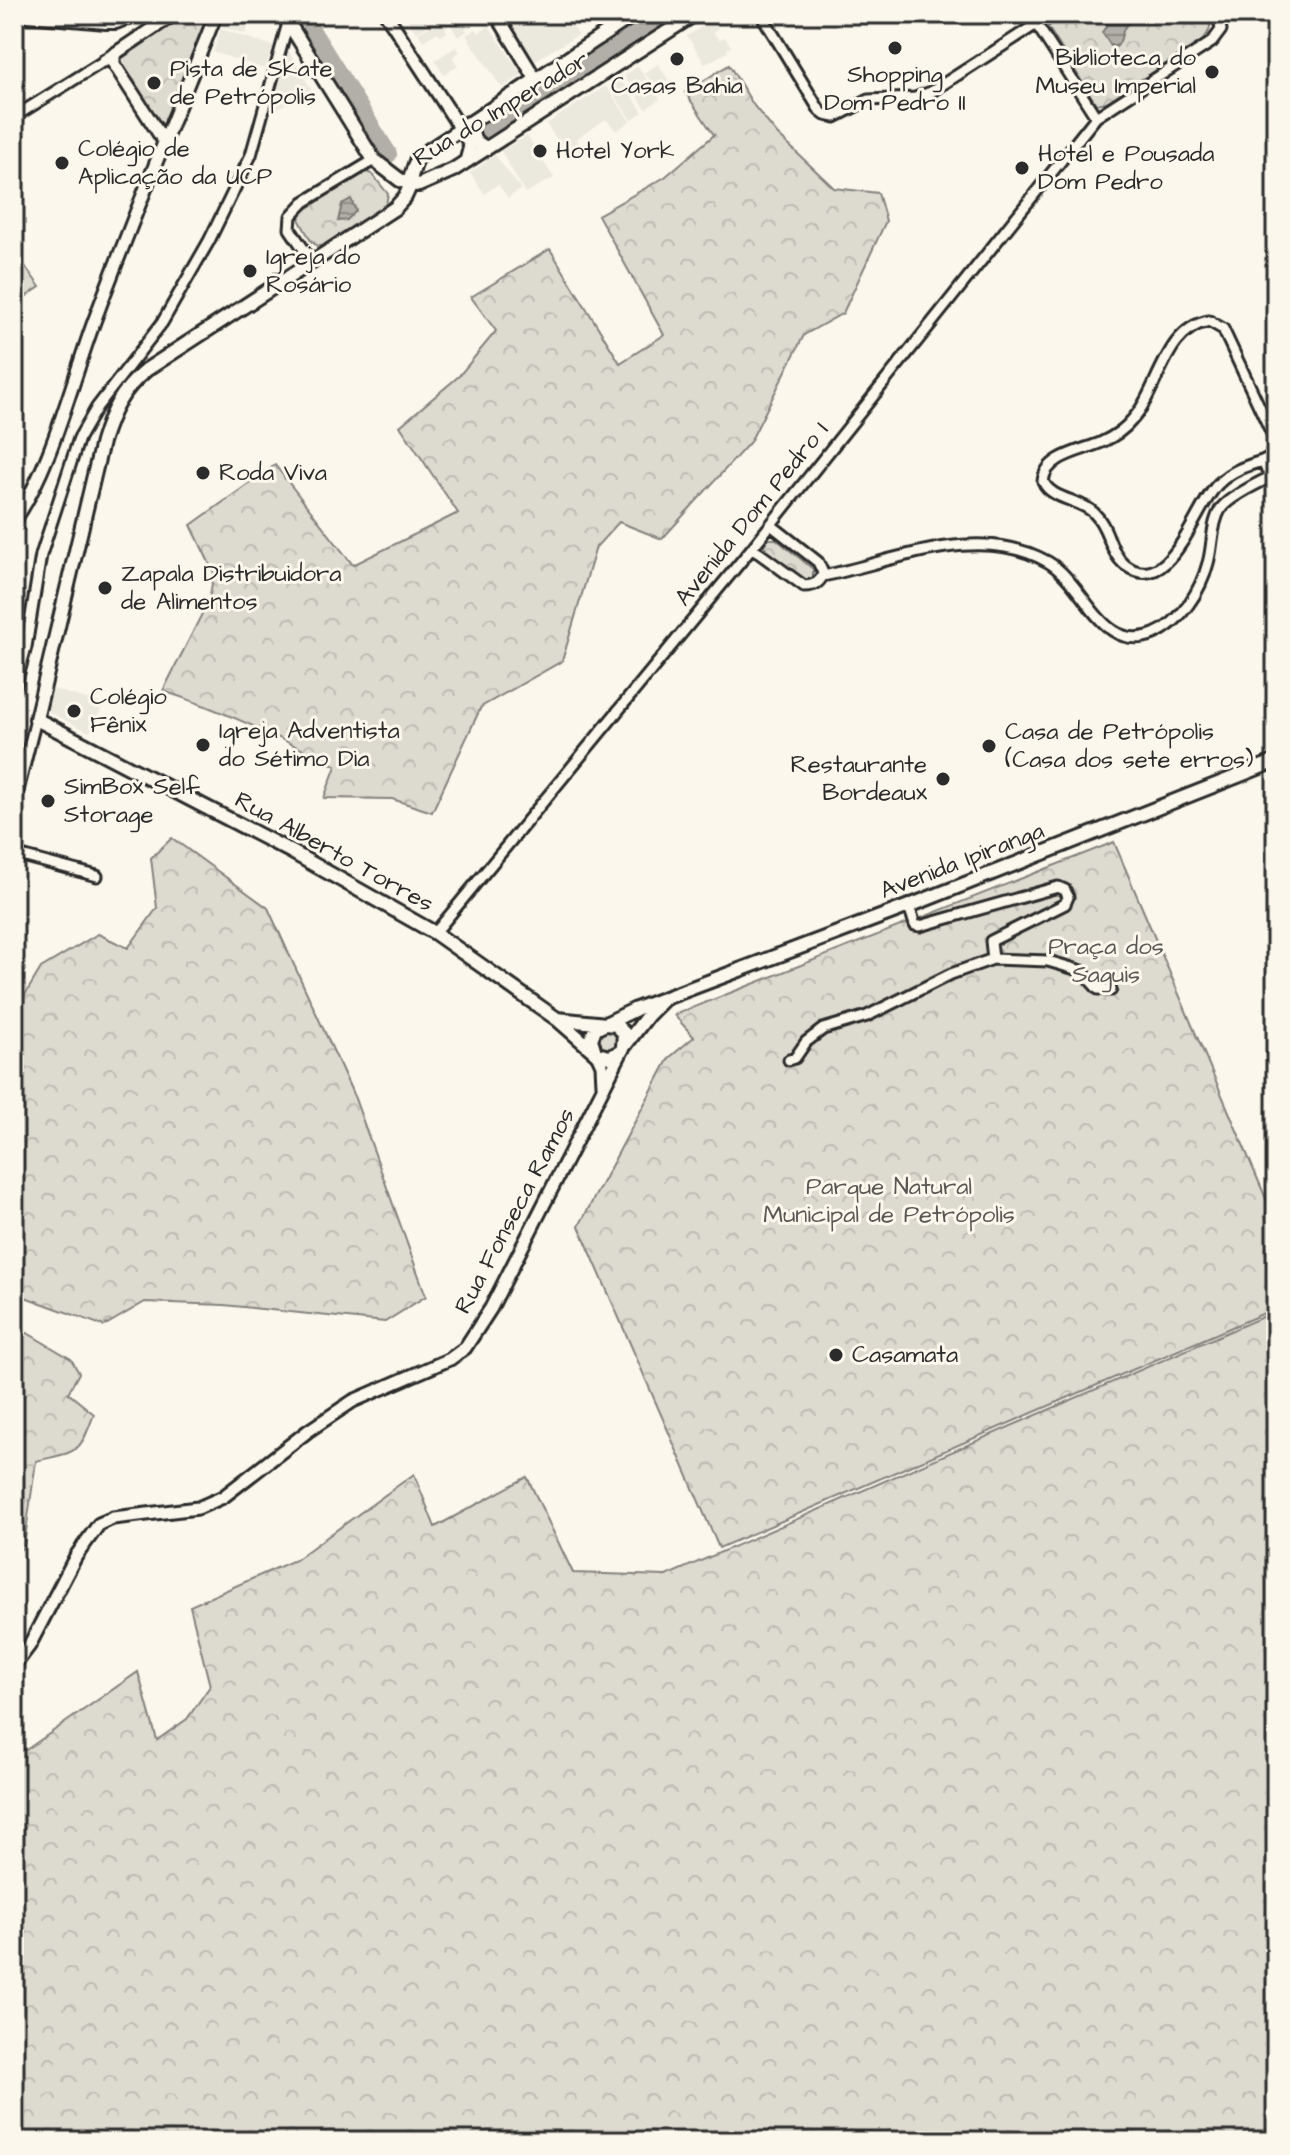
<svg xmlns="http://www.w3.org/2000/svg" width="1290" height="2155" font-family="'Architects Daughter',sans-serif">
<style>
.built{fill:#ebe8de}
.green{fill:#dddad0;stroke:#84827e;stroke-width:2}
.forest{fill:url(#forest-crowns);stroke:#84827e;stroke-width:2}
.water{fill:url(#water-rules);stroke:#7b7a75;stroke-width:2}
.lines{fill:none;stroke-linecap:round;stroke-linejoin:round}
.river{stroke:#b1afa7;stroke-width:20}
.minor-casing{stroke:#2b2b2b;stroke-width:15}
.tertiary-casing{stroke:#2b2b2b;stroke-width:17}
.secondary-casing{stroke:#2b2b2b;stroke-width:18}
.minor{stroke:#fbf7ec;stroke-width:9}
.tertiary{stroke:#fbf7ec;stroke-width:11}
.secondary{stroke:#fbf7ec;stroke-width:12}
.poi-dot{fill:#2b2b2b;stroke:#fbf7ec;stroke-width:3}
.labels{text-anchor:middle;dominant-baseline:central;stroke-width:6;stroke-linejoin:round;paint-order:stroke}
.poi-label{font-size:24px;fill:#2b2b2b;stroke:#fbf7ec;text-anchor:start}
.street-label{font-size:24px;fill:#2b2b2b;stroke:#fbf7ec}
.park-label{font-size:24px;fill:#585754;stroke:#fbf7ec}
</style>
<defs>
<pattern id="forest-crowns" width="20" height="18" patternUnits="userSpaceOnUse" patternTransform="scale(2)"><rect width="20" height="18" fill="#dddad0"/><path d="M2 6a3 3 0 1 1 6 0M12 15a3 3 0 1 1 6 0" fill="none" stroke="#bebbb3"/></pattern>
<pattern id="water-rules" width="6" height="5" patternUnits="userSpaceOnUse" patternTransform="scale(2)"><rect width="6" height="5" fill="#b1afa7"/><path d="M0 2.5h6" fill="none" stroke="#908f88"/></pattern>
</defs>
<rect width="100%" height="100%" fill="#fbf7ec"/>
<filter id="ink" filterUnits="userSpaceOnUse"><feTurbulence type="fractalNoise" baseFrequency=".0125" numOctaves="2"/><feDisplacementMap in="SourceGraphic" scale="16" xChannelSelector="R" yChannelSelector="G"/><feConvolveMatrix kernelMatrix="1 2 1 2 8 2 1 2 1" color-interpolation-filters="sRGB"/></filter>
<g filter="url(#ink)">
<path class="built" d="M227,14L251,15L246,34L223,27Z
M404,14H440L442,17L431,23L428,19L424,22L426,27L416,33Z
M450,14H479L484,20L465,28L467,31L458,37L446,17Z
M501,14H566L578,35L529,64Z
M444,18L449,26L445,28L447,32L441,36L438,32L423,41L418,33Z
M713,20L718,29L713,32L719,40L725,37L731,47L727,49L728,52L705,64L687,36Z
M489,26L522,75L502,88L466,35L476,29L479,33Z
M221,29L273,46L265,69L213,52Z
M456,47L460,52L452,57L458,66L444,75L435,60Z
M288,50L311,89L276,110L271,102L274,92L278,89Z
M658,64L669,81L656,90L645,73Z
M638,66L660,99L646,109L624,76Z
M620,78L643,112L631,120L608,86Z
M606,86L630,121L616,131L606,119L576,139L579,144L566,153L546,124Z
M527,136L554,178L525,193L501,151Z
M495,155L521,189L508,198L498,184L485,194L470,173Z
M49,688L104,704L89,732L49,712L47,707Z"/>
<path class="green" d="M14,251L40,287L21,300L14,290Z"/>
<path class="forest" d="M188,14H198L205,26L163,135L118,61Z
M1063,14H1209C1212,26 1210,32 1202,41L1106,102L1096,104L1048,27Z
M729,65L754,106L777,134L834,188L878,193L886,221L843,313L804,335L750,442L662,539L619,522L596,547L562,661L481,707L432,812L392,799L324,798L336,766C280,738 223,710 163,691L209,600L214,573L191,525L275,465L353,565L458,513L400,426L459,376L496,331L471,297L550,249L620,363L664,335L598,215L665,177L714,135L685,92Z
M364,171L372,174L388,194L386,204L326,246H317L311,241L299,219L302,212Z
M768,539H776L813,569V578L804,581L767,552L764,545Z
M172,838L268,908L354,1096L426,1296L385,1322L224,1305L145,1302L104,1326L14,1293V1006L23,998L41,968L98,934L128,948L157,908L151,858Z
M1114,842L1276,1222V1308L719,1548L579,1226L669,1058L694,1037L674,1015Z
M597 1041a11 11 0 1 1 22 0a11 11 0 1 1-22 0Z
M1276,1311V2141H1191L1174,2131L1147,2141H14V1746L26,1750L138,1672L157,1740L187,1719L210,1686L190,1606L295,1560L414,1474L435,1527L527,1477L573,1573L666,1576Z
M14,1325L71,1359L79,1373L68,1393L94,1414C79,1456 77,1451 36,1461L24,1546L14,1556Z"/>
<path class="water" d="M1110,14H1135C1133,21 1129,21 1125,27C1120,34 1123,41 1116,47L1111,46L1102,32L1106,27L1107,17Z
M351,199L356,211L347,220L338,221L342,204Z"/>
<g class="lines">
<path class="river" d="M300,14L387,154
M480,132L665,14"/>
<g class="minor-casing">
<path id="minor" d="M761,14L820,111L825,115L835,117L868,100L915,98L931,92L1052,14
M1030,14L1096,117
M14,117L104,61
M313,263L290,229L291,216L304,202L374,160
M1262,461C1246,466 1231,471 1219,483C1195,505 1171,599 1125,565C1109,552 1109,527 1094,513C1080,499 1051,500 1043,481C1046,455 1083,451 1102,442C1113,437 1124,430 1132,420C1159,391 1164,329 1209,321L1223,329L1275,440L1270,457L1262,461L1271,477
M752,548L804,586C813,586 821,583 823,573L818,562L771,525
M823,576C894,562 978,522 1048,562C1087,585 1101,655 1154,634C1181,623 1201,590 1208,563C1213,547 1211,525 1220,510C1227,498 1263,480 1276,475
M14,691L26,647L41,555L79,438L97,407L162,323L209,241L251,155L288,23
M14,807L36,719
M14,854L97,876
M909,906L915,925L920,926L1058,887L1065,890L1068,897L1065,904L991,941L993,959L1048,961L1082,971L1098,989L1111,990
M435,933L752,548L1096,117L1212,42L1221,30L1219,19L1216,14
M789,1060L795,1058L806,1042L823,1029L867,1016L951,974L993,959"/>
</g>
<g class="tertiary-casing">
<path id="tertiary" d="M386,14L466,137L470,146L466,161
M496,14L535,78
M114,54V64L165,143
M104,61L174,14
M14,521C52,467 71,383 95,319C133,217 175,116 216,14
M597,1054L602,1065L603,1085
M14,1666L29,1646L76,1556L99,1524L113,1518L198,1508L223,1497L308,1431L353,1401L450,1359L465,1348L491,1308L623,1049"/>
</g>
<g class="secondary-casing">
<path id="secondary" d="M16,14L106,22H116L135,14
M283,14L374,160L400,180L411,184L405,197L395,208L146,370C121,391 111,412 102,442L36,719L290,851L435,933L557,1019L597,1054L610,1057L620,1052L648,1015L663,1000
M635,14L417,158L411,176V184L419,185L453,170L695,14
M468,123L475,141L486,148
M557,1019L616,1025L624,1033L623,1047
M595,1052L591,1039L595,1029L636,1009L909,906L1276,761"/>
</g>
<use href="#minor" class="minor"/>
<use href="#tertiary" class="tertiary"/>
<use href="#secondary" class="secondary"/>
</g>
</g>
<g class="poi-dot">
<circle cx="895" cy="48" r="8"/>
<circle cx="677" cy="59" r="8"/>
<circle cx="1212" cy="72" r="8"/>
<circle cx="154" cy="83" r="8"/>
<circle cx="540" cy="151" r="8"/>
<circle cx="62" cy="163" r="8"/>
<circle cx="1022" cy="168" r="8"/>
<circle cx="250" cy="271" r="8"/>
<circle cx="203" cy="473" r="8"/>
<circle cx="105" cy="588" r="8"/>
<circle cx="74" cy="711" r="8"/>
<circle cx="203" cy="745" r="8"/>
<circle cx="989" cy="746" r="8"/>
<circle cx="943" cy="779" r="8"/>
<circle cx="48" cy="801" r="8"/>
<circle cx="836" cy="1355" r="8"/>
</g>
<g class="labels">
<g class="poi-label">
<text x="1196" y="58" text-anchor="end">Biblioteca do<tspan x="1196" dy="28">Museu Imperial</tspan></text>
<text x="170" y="69">Pista de Skate<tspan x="170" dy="28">de Petrópolis</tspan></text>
<text x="895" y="75" text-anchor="middle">Shopping<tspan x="895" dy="28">Dom Pedro II</tspan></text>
<text x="677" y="86" text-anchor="middle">Casas Bahia</text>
<text x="78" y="149">Colégio de<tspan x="78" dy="28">Aplicação da UCP</tspan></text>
<text x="556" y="151">Hotel York</text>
<text x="1038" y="154">Hotel e Pousada<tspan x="1038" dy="28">Dom Pedro</tspan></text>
<text x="266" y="257">Igreja do<tspan x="266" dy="28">Rosário</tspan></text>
<text x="219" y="473">Roda Viva</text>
<text x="121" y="574">Zapala Distribuidora<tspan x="121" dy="28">de Alimentos</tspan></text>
<text x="90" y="697">Colégio<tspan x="90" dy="28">Fênix</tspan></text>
<text x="219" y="731">Igreja Adventista<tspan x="219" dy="28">do Sétimo Dia</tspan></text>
<text x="1005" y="732">Casa de Petrópolis<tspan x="1005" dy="28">(Casa dos sete erros)</tspan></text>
<text x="927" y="765" text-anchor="end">Restaurante<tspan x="927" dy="28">Bordeaux</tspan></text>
<text x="64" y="787">SimBox Self<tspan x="64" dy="28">Storage</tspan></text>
<text x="852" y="1355">Casamata</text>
</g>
<g class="street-label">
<text transform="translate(501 109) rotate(-31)">Rua do Imperador</text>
<text transform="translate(752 514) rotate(-51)">Avenida Dom Pedro I</text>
<text transform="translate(334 852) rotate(29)">Rua Alberto Torres</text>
<text transform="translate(962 861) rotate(-21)">Avenida Ipiranga</text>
<text transform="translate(515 1211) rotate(-62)">Rua Fonseca Ramos</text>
</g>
<g class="park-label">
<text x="1106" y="947">Praça dos<tspan x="1106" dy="28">Saguis</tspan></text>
<text x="889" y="1187">Parque Natural<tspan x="889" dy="28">Municipal de Petrópolis</tspan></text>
</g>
</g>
<rect width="1290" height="2155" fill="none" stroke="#fbf7ec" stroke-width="48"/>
<rect x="24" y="24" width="1242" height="2107" fill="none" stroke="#2b2b2b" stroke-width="3" filter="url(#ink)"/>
</svg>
